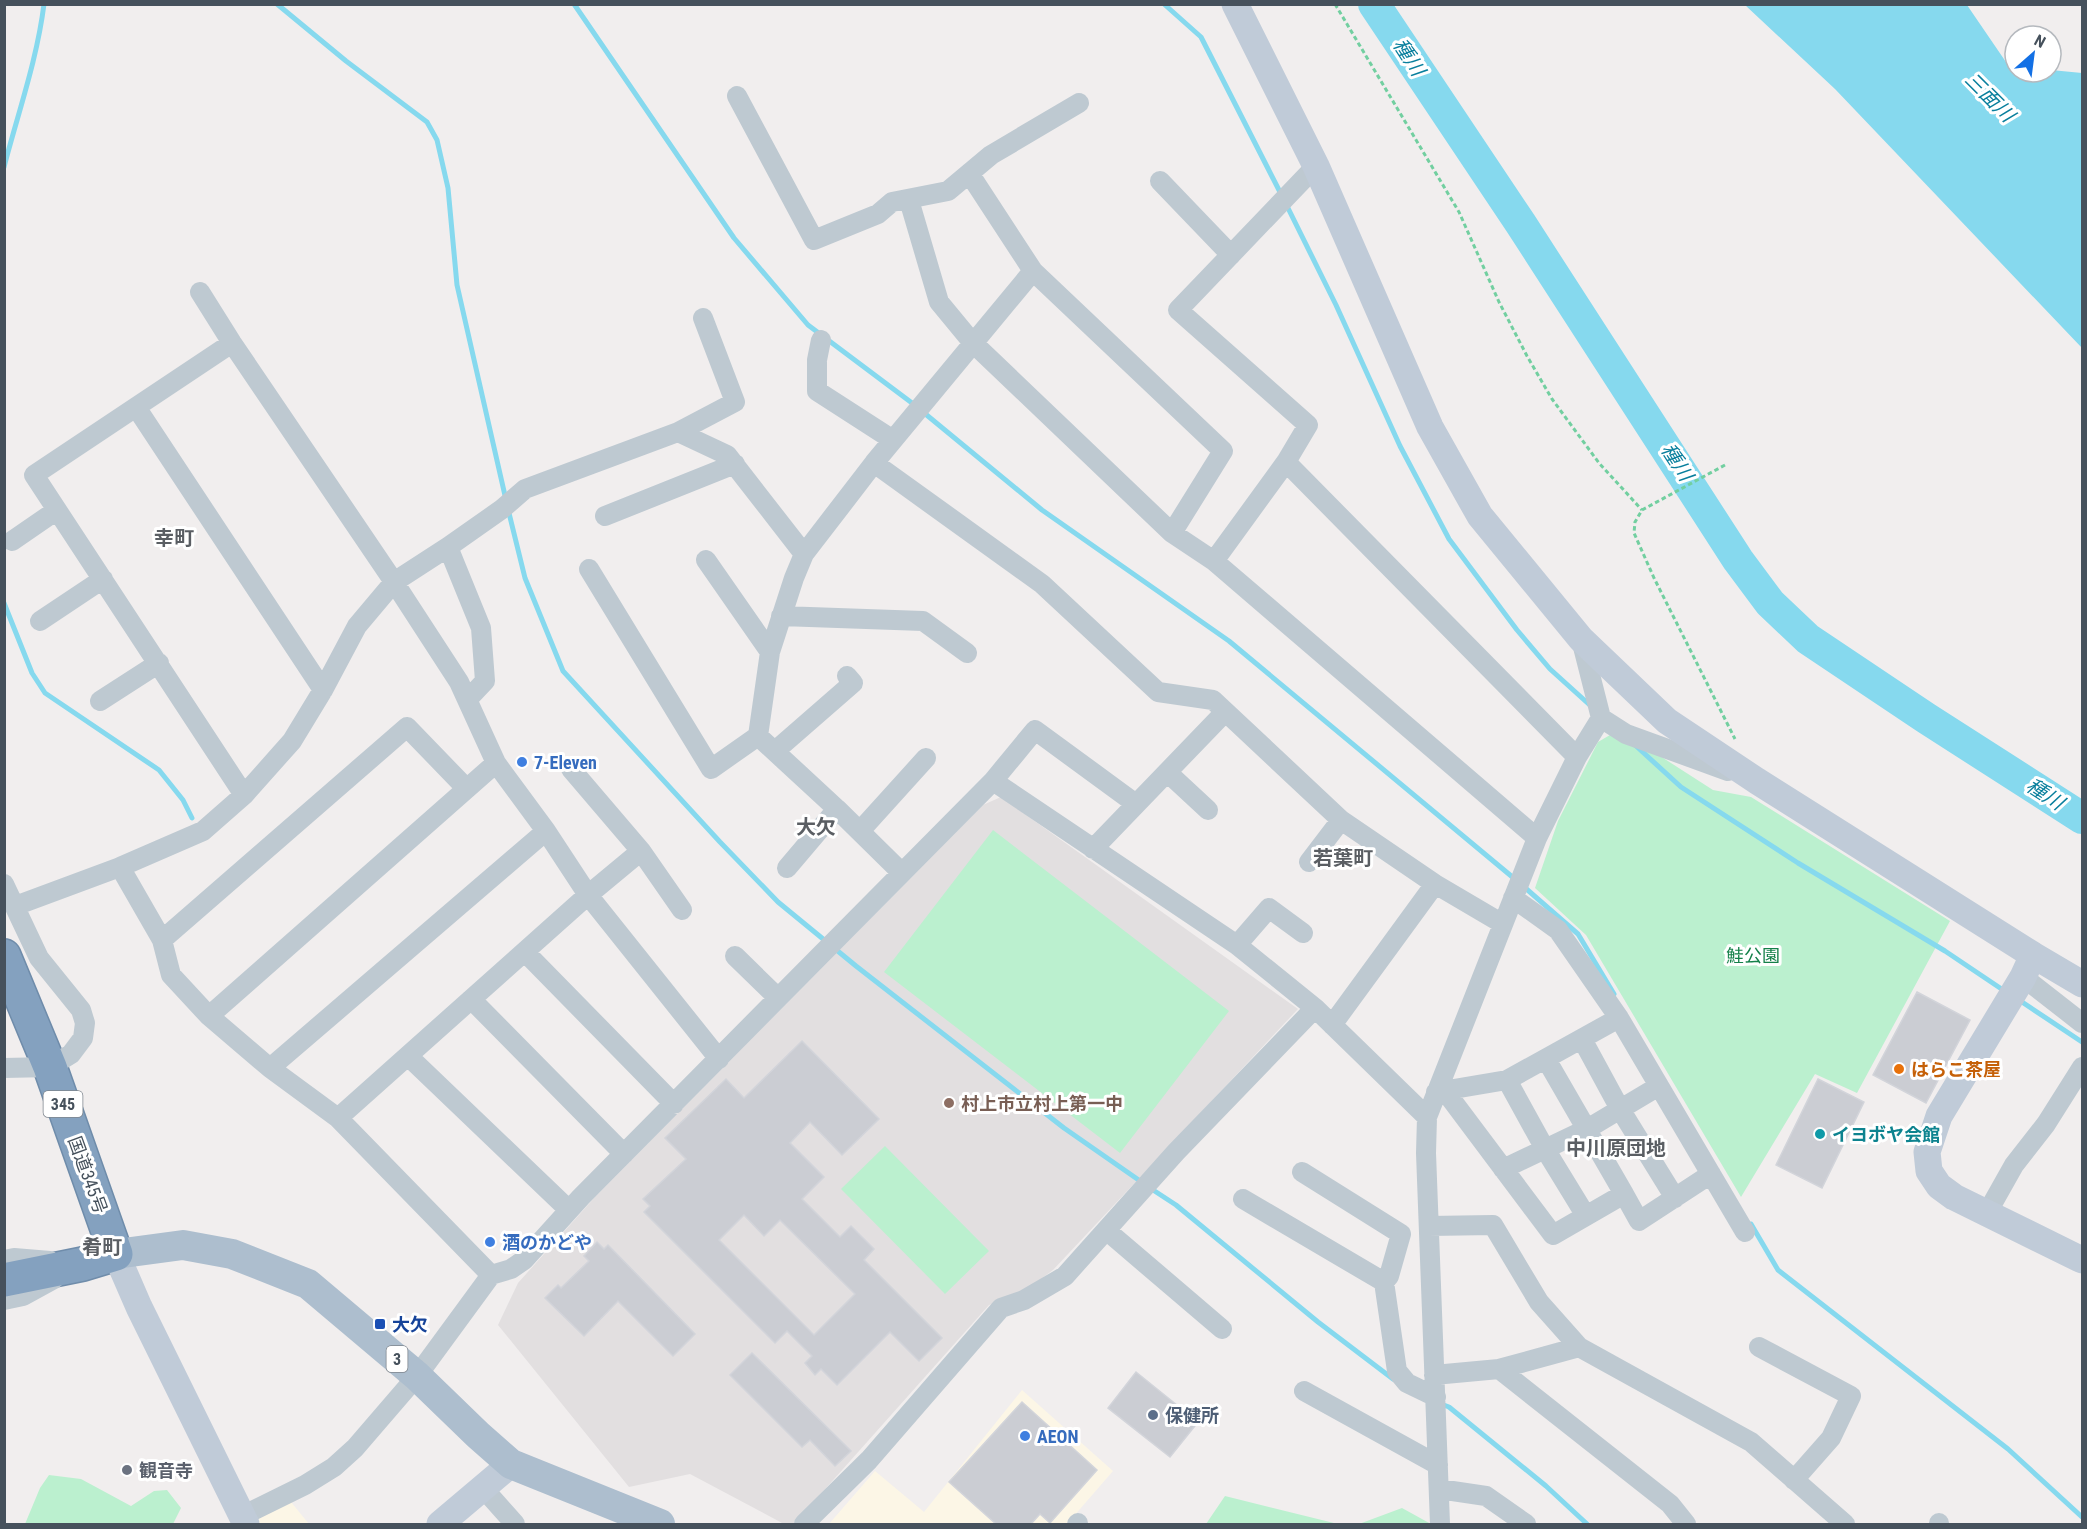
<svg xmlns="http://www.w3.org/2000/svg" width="2087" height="1529" font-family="'Roboto Condensed','Noto Sans JP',sans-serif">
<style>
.commercial{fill:#fcf6e6}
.education{fill:#e2dfe0}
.green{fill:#bbf0cf}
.water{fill:#86d9ee}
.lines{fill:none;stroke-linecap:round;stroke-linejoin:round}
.stream{stroke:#86d9ee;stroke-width:5}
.river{stroke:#86d9ee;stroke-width:32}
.building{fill:#cbcdd3;stroke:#d2d4da;stroke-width:1.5;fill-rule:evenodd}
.highway-casing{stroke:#6f8caa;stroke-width:36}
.path{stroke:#72cfa0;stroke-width:3;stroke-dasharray:4.5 3;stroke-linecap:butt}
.street{stroke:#bec9d1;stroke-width:20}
.secondary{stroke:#c0cbd8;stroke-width:27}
.primary{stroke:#adbece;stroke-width:30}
.highway{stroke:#84a1bf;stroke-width:33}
.shop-dot{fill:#3f7fe0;stroke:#fff;stroke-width:2}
.food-dot{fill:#e8710a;stroke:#fff;stroke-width:2}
.education-dot{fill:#8d6e63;stroke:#fff;stroke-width:2}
.culture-dot{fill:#0f9aa8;stroke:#fff;stroke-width:2}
.transit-dot{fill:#1a4fb4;stroke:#fff;stroke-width:2}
.service-dot{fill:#5c6f8a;stroke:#fff;stroke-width:2}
.worship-dot{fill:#6b7280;stroke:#fff;stroke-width:2}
.labels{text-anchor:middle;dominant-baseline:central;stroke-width:6;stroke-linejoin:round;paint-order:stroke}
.shield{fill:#fff;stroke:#7e858d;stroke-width:1.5}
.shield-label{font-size:16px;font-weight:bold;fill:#46515c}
.shop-label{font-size:18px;font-weight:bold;fill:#366cbe;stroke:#fff;text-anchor:start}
.park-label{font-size:18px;fill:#148049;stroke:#fff}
.food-label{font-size:18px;font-weight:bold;fill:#c56008;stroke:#fff;text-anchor:start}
.education-label{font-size:18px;font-weight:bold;fill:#785e54;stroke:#fff;text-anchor:start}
.culture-label{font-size:18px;font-weight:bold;fill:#0d838f;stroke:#fff;text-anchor:start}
.street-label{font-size:18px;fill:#46515c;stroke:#fff}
.transit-label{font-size:18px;font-weight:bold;fill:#164399;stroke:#fff;text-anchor:start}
.service-label{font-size:18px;font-weight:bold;fill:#4e5e75;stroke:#fff;text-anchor:start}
.worship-label{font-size:18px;font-weight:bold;fill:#5b616d;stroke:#fff;text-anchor:start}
.water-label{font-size:20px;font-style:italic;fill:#097f9d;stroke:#fff}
.neighbourhood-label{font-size:20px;font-weight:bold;fill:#5a5e63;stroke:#fff}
</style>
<rect width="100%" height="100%" fill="#f1eeee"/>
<path class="commercial" d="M1022,1390L1113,1471L1067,1524H829L875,1471L924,1512Z
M291,1502L309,1524H244Z"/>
<path class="education" d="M1001,797L1298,1009L1053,1270L1017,1297L989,1305L794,1524H784L690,1474L629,1487L498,1325L518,1283L595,1197L983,805Z"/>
<path class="green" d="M1610,735L1643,745L1713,790L1751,797L1950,921L1857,1093L1815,1074L1741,1197L1586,935L1535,888L1558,821L1598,742Z
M993,830L1229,1011L1120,1153L884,972Z
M885,1146L989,1251L945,1294L841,1189Z
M49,1475L81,1479L131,1506L154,1491L167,1490L181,1508L173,1524H25L40,1488Z
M1225,1496L1338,1524H1206Z
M1402,1508L1431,1524H1359Z"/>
<path class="water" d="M1745,5H1967L2008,65L2015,66V72H2051V70L2082,73V348L1835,89Z"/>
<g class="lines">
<path class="stream" d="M277,4L346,61L427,122L437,140L448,188L457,285L506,500
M574,4L734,238L808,325L916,406
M1164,4L1201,37L1282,196
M4,167C18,113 37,60 44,4
M1286,204L1336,305L1400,446L1449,539L1517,630L1550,669L1592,707
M923,412L1042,510L1229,641L1516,880
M508,509L525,578L563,671L720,842L778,902L856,966L1064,1128L1143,1183
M4,603L32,673L45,693L159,770L183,800L192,818
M1635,745L1681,787L1798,863L1945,951L2006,992
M1523,886L1578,934L1614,994
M2019,1000L2082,1042
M1150,1188L1176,1205L1318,1322L1393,1379
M1751,1224L1778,1270L2008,1449L2082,1517
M1441,1404L1449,1407L1546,1486L1587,1524"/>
<path class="river" d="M1374,4L1521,224L1738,560L1770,603L1808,639L1926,718L2082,818"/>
</g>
<path class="building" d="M1917,992L1970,1020L1926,1103L1873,1075Z
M802,1041L879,1119L842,1155L810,1122L790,1143L824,1177L802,1199L840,1237L851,1226L874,1249L864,1260L942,1338L919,1361L890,1332L837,1385L821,1369L815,1375L805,1363L812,1356L787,1331L775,1343L644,1212L650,1206L643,1199L686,1159L665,1138L726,1079L744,1098ZM744,1215L764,1236L780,1220L855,1294L814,1335L719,1240Z
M1818,1079L1864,1102L1822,1188L1776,1165Z
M597,1242L604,1249L608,1245L695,1334L673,1356L618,1301L584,1336L545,1298L558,1285L561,1288L589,1261L584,1256Z
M752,1353L851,1451L835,1466L810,1440L802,1447L730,1375Z
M1136,1372L1198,1422L1170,1457L1108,1408Z
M1022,1402L1097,1470L1050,1523L1040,1514L1031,1524H996L949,1482Z"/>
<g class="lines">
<g class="highway-casing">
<path id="highway" d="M4,956L50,1067L116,1254L83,1264L4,1280"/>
</g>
<path class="path" d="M1335,4L1459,212L1499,302L1527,356L1552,399L1599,463L1642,510
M1725,465L1642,510L1635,522L1634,533L1654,578L1735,739"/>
<path class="street" d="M737,96L814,240L878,214L892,202L948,191L991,155L1079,103
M1316,166L1178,310L1308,425L1286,462L1577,757
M969,173L1033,271L1223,451L1172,533
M1160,181L1231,255
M909,200L939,302L972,342L1172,533L1214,561L1537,838
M200,292L232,343L394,582L459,682L496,763L546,831L588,895L719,1059
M703,318L735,402L678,432L727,455L804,554
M821,340L817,360V391L893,440
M232,343L34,475L244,795
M136,407L323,690
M874,463L1042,584L1158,692L1213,700L1341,820L1435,884L1503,924
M605,516L735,464
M12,541L57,510
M448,547L502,509L525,489L678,432
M706,560L770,652
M1214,561L1286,462
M589,569L711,769L758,736
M781,616L923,621L967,653
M40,621L103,579
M1581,639L1601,718L1626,734L1728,771
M100,701L159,663
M775,751L853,683L847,676
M1167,772L1208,810
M993,781L1035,730L1136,804
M860,831L926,758
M1093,849L1225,712
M641,851L682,910
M1309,862L1341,820
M120,867L162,940L171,975L209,1016L270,1068L338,1118L491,1275
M787,868L837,809
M902,873L837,809L758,736L770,652L794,578L804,554L874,463L1033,271
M4,884L39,958L81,1010L85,1023L83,1038L71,1054L50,1067L4,1068
M1513,898L1558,930L1619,1018L1745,1232
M15,906L120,867L203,831L244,795L292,741L323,690L357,626L394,582L448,547L481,628L485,681L468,699
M162,940L407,727L466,788
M1237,945L1269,908L1303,933
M525,952L674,1104
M735,956L777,997
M2023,977L2082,1023
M471,999L624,1154
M209,1016L496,763
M1332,1025L1435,884
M1582,1039L1620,1109L1675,1198
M408,1056L569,1210
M270,1068L546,831
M1507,1080L1545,1149L1586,1216
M1445,1091L1553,1235L1624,1194L1546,1059
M1436,1092L1507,1080L1619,1018
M338,1118L588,895L641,851L571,769
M1503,1169L1587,1129L1659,1086
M1302,1172L1401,1234L1389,1276L1384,1282
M1624,1194L1639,1221L1711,1174
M1243,1199L1384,1282L1397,1371L1407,1383L1436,1397
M1987,1213L2014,1165L2046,1124L2082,1067
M1429,1226L1493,1225L1539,1302L1579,1347
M1106,1230L1222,1329
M4,1260L14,1258L50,1261
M4,1300L23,1296L54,1279
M1759,1347L1851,1396L1831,1438L1794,1480
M1499,1369L1670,1504L1686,1524
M1434,1375L1499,1369L1579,1347L1751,1442L1845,1524
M1304,1391L1438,1465
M483,1488L515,1524
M1439,1489L1486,1496L1526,1524
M242,1516L305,1485L334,1467L355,1448L417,1376L491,1275L511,1269L524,1260L581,1197L993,781L1237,945L1315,1008L1427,1117
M1939,1523V1524
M804,1524L869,1460L1001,1308L1024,1300L1065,1276L1176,1152L1315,1008
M1077,1524L1078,1523
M1440,1524L1426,1153L1427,1117L1537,838L1577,757L1601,718"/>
<path class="secondary" d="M1235,4L1316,166L1430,427L1480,516L1581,639L1667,721L1757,781L2033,955L2082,984
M2033,955L2023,977L1939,1116L1927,1152L1929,1171L1939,1186L1954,1197L2082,1260
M116,1254L139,1307L246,1524
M440,1524L511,1464"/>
<path class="primary" d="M116,1254L183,1245L232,1254L308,1284L417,1376L478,1435L511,1464L660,1524"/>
<use href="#highway" class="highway"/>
</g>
<g class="shop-dot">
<circle cx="522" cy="762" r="6"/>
<circle cx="490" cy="1242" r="6"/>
<circle cx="1025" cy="1436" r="6"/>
</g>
<circle class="food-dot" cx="1899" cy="1069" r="6"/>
<circle class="education-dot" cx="949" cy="1103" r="6"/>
<circle class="culture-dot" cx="1820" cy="1134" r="6"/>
<rect class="transit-dot" x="374" y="1318" width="12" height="12" rx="3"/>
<circle class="service-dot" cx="1153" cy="1415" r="6"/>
<circle class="worship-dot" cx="127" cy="1470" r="6"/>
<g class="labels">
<g class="shield">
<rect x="43.5" y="1091" width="39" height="26" rx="4.5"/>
<rect x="386.5" y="1346" width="21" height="26" rx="4.5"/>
</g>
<g class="shield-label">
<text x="63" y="1104">345</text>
<text x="397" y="1359">3</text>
</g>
<g class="shop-label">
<text x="534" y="762">7-Eleven</text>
<text x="502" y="1242">酒のかどや</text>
<text x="1037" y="1436">AEON</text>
</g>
<g class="park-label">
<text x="1753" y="955">鮭公園</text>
</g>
<g class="food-label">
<text x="1911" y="1069">はらこ茶屋</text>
</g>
<g class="education-label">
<text x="961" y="1103">村上市立村上第一中</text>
</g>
<g class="culture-label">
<text x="1832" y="1134">イヨボヤ会館</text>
</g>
<g class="street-label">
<text transform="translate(88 1175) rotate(70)">国道345号</text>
</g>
<g class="transit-label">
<text x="392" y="1324">大欠</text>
</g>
<g class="service-label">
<text x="1165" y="1415">保健所</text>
</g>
<g class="worship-label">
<text x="139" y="1470">観音寺</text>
</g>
<g class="water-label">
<text transform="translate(1409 57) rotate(57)">種川</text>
<text transform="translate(1990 97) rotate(45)">三面川</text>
<text transform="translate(1677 462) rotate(57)">種川</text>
<text transform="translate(2045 794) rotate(33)">種川</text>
</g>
<g class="neighbourhood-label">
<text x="174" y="538">幸町</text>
<text x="816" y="827">大欠</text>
<text x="1343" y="858">若葉町</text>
<text x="1616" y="1148">中川原団地</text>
<text x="102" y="1247">肴町</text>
</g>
</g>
<rect width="2087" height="1529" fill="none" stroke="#46515c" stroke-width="12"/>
<g transform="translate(2033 54) rotate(28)"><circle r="28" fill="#ffffff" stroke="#b5b9be" stroke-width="1.5"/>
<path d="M0-4.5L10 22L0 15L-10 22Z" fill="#1370e5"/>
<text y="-9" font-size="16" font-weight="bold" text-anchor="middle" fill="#46515c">N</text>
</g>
</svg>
